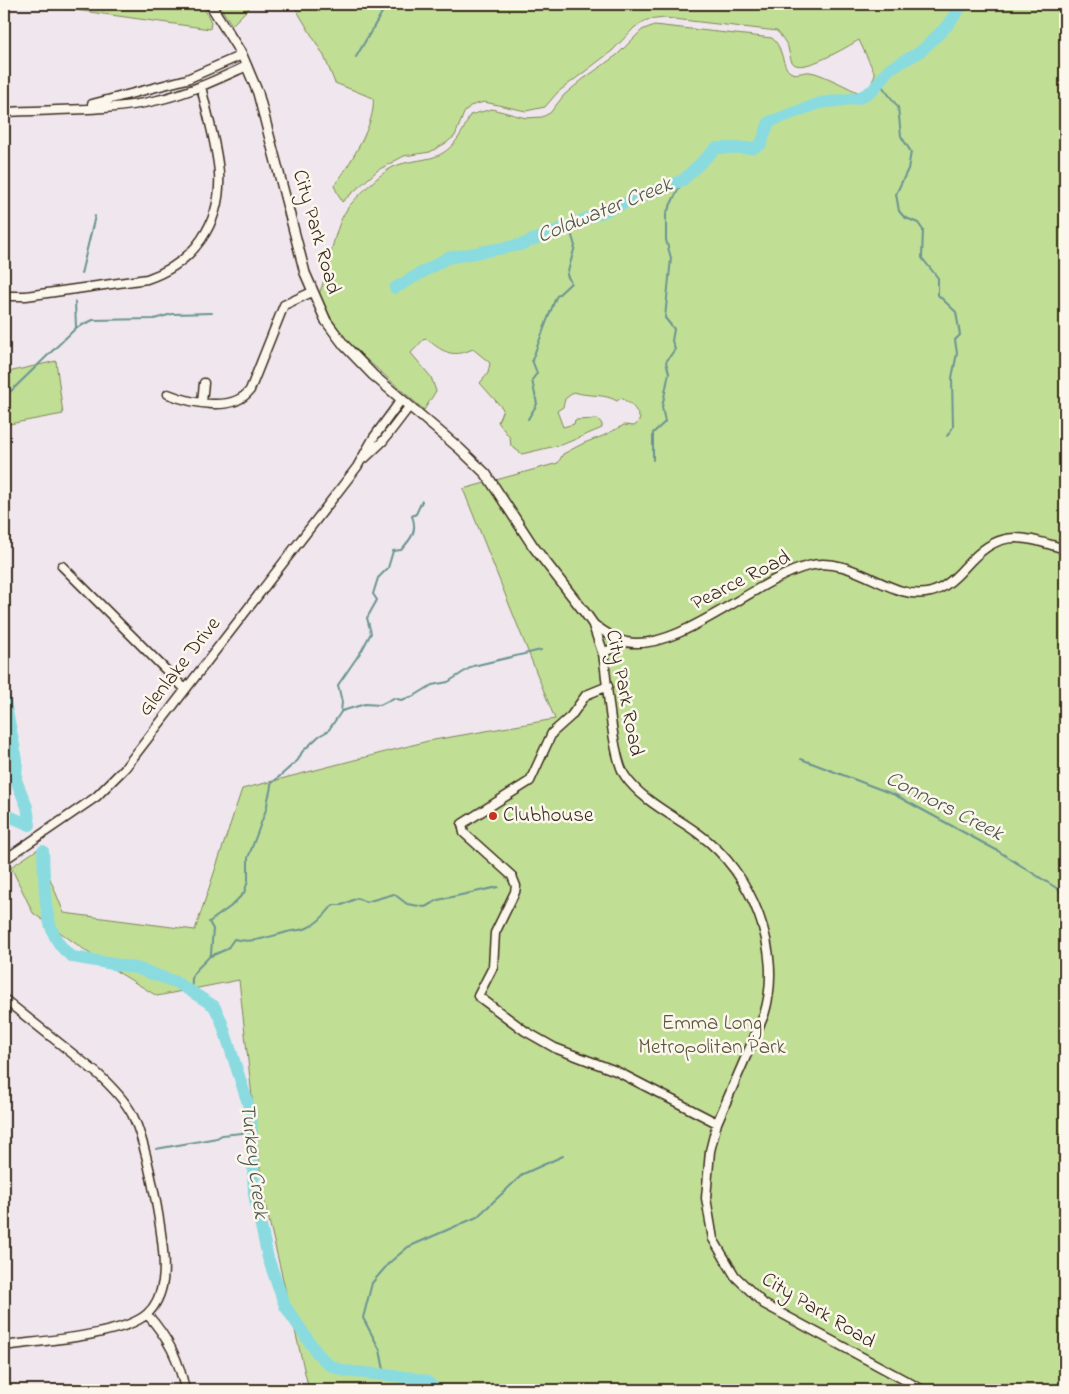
<svg xmlns="http://www.w3.org/2000/svg" width="1069" height="1394" font-family="'Indie Flower',sans-serif">
<style>
.green{fill:#c1de95;stroke:#7e845a}
.lines{fill:none;stroke-linecap:round;stroke-linejoin:round}
.stream{stroke:#6a9492;stroke-width:2}
.river{stroke:#8adbe0;stroke-width:12}
.minor-casing{stroke:#3b2a1e;stroke-width:11}
.tertiary-casing{stroke:#3b2a1e;stroke-width:12}
.minor{stroke:#fbf7ec;stroke-width:8}
.tertiary{stroke:#fbf7ec;stroke-width:9}
.poi-dot{fill:#c8321e;stroke:#fbf7ec;stroke-width:2}
.labels{text-anchor:middle;dominant-baseline:central;stroke-width:5;stroke-linejoin:round;paint-order:stroke}
.street-label{font-size:21px;fill:#3b2a1e;stroke:#fbf7ec}
.poi-label{font-size:21px;fill:#3b2a1e;stroke:#fbf7ec;text-anchor:start}
.park-label{font-size:21px;fill:#5c573c;stroke:#fbf7ec}
.water-label{font-size:22px;font-style:italic;fill:#4f564e;stroke:#fbf7ec}
</style>
<rect width="100%" height="100%" fill="#f0e7ee"/>
<filter id="ink" filterUnits="userSpaceOnUse"><feTurbulence type="fractalNoise" baseFrequency=".02" numOctaves="2"/><feDisplacementMap in="SourceGraphic" scale="10" xChannelSelector="R" yChannelSelector="G"/><feConvolveMatrix kernelMatrix="1 2 1 2 8 2 1 2 1" color-interpolation-filters="sRGB"/></filter>
<g filter="url(#ink)">
<path class="green" d="M33,4H202L211,22L210,29Z
M218,4H253L232,25Z
M293,4H1065V1390H309L263,1195L239,980L157,996L103,963L33,913L11,867L38,849L64,913L195,930L242,789L428,741L555,719L463,489L558,463L563,454L584,443L603,436L624,425L635,426L640,419C635,407 632,404 621,398L617,401C604,393 588,397 574,392L565,399L563,407L557,411L563,427L574,424L575,420L598,419L602,424V428L564,444L522,454L511,446L510,438L498,422L503,409L480,383L488,373L490,363L473,349C450,359 443,351 425,338L411,353L431,377L436,391L424,410L349,344L331,318L319,294C330,268 333,225 350,205C362,192 378,175 393,167C406,161 421,161 434,157C453,151 463,132 470,115L492,109L526,118L542,117L550,113L564,95L582,80L617,55L642,30L654,25L772,38C783,46 782,67 790,72C797,76 803,71 810,72C821,73 850,89 862,94L871,85L875,74L859,40C848,46 800,76 792,62C790,58 789,52 788,47C785,41 781,36 777,31L665,18L647,20L635,27L612,51L558,92L545,107L526,111L484,102L470,106L464,113L455,136L446,143L430,152L404,156L378,170L342,202L334,186C348,167 377,122 373,98L335,83L324,56Z
M56,361L63,414L4,425V373Z"/>
<g class="lines">
<path class="stream" d="M356,57L387,4
M879,82L898,107L901,136L911,152L908,169L896,194L899,211L904,217L918,223L923,230L922,258L938,278V295L956,312L960,335L955,340L957,353L952,378L953,427L947,436
M81,274L95,216
M75,302L76,327
M4,395L11,391L76,328L93,320L154,319L172,314L212,313
M528,419L537,404L532,380L537,373L532,360L556,297L571,283L567,275L575,246L569,226
M653,460V433L665,422L662,407L669,373L666,362L675,349L672,341L674,329L665,318L671,258L666,240V214L683,180
M342,711L365,704L380,705L394,698L401,700L414,696L432,685L448,682L473,666L541,650
M801,759L895,795L998,851L1058,889L1065,898
M211,956L227,949L234,939C252,944 267,937 284,933C291,930 300,931 307,928C317,924 326,914 333,905H342L357,898L366,902L394,894L407,904L425,907L438,900L498,887
M194,994C186,970 201,969 211,954L213,929L209,922L230,907L244,893L248,881V858L267,807C267,799 271,792 271,784L298,760L302,752L319,736L328,731L341,712L342,702L338,685L362,650L371,633L367,618L377,600L373,594L378,578L388,568L393,551L401,550C411,539 418,531 412,516L416,514L422,501
M156,1149L217,1138L222,1135L252,1132
M385,1375L380,1350L363,1318L372,1283L389,1263L408,1247L477,1217L523,1174L563,1156"/>
<path class="river" d="M395,288L447,258L520,245L683,180L716,148H753L761,144L769,122L820,103L859,98L873,90L889,69L920,52L948,25L963,4
M4,697L17,760L16,780L27,807L30,825
M4,814L30,825
M43,851C45,884 41,938 73,957L136,968L176,982L214,1006L221,1020L251,1113L254,1194L268,1258L285,1306L317,1353L329,1365L344,1371L406,1377L426,1381L437,1390"/>
<g class="minor-casing">
<path id="minor" d="M92,104L187,79L242,55
M4,112C53,109 110,112 158,100C189,93 218,79 247,66
M4,296H26L147,279C194,263 222,223 219,173C217,145 207,114 201,86
M168,394C191,403 233,413 250,390L284,305L312,292
M202,402L204,383
M365,458L383,441L409,407
M62,566L185,689
M593,624C603,631 614,639 626,642C678,653 756,579 808,566C855,554 891,603 931,592C943,589 956,577 964,568C1000,528 1018,535 1065,549
M625,642L603,653C607,679 612,757 625,776C642,801 675,816 699,834C752,872 784,952 764,1015L717,1123L710,1151L706,1198L713,1239L735,1276L764,1304L923,1390
M608,686L586,695L571,716L552,733L530,781L462,824L464,833L512,876L516,886L515,892L495,933L493,967L478,996L525,1031L555,1048L616,1071L717,1123
M4,860L96,797L125,768L357,467L374,437L401,400
M4,999L98,1074C111,1086 124,1099 132,1114C147,1144 168,1249 163,1281C161,1293 156,1306 147,1314C122,1336 39,1341 4,1346
M147,1314C168,1338 179,1359 185,1390"/>
</g>
<g class="tertiary-casing">
<path id="tertiary" d="M210,4L242,55L258,93L305,273L326,321L344,345L373,375L460,449L486,474L533,546L586,614L593,624L603,653"/>
</g>
<use href="#minor" class="minor"/>
<use href="#tertiary" class="tertiary"/>
</g>
</g>
<circle class="poi-dot" cx="493" cy="816" r="5"/>
<g class="labels">
<g class="street-label">
<text transform="translate(316 232) rotate(74)">City Park Road</text>
<text transform="translate(741 581) rotate(-27)">Pearce Road</text>
<text transform="translate(180 667) rotate(-52)">Glenlake Drive</text>
<text transform="translate(624 693) rotate(79)">City Park Road</text>
<text transform="translate(818 1311) rotate(31)">City Park Road</text>
</g>
<g class="poi-label">
<text x="503" y="816">Clubhouse</text>
</g>
<g class="park-label">
<text x="712" y="1024">Emma Long<tspan x="712" dy="24">Metropolitan Park</tspan></text>
</g>
<g class="water-label">
<text transform="translate(605 211) rotate(-22)">Coldwater Creek</text>
<text transform="translate(944 807) rotate(27)">Connors Creek</text>
<text transform="translate(253 1161) rotate(83)">Turkey Creek</text>
</g>
</g>
<rect width="1069" height="1394" fill="none" stroke="#fbf7ec" stroke-width="20"/>
<rect x="10" y="10" width="1049" height="1374" fill="none" stroke="#3b2a1e" stroke-width="2" filter="url(#ink)"/>
</svg>
